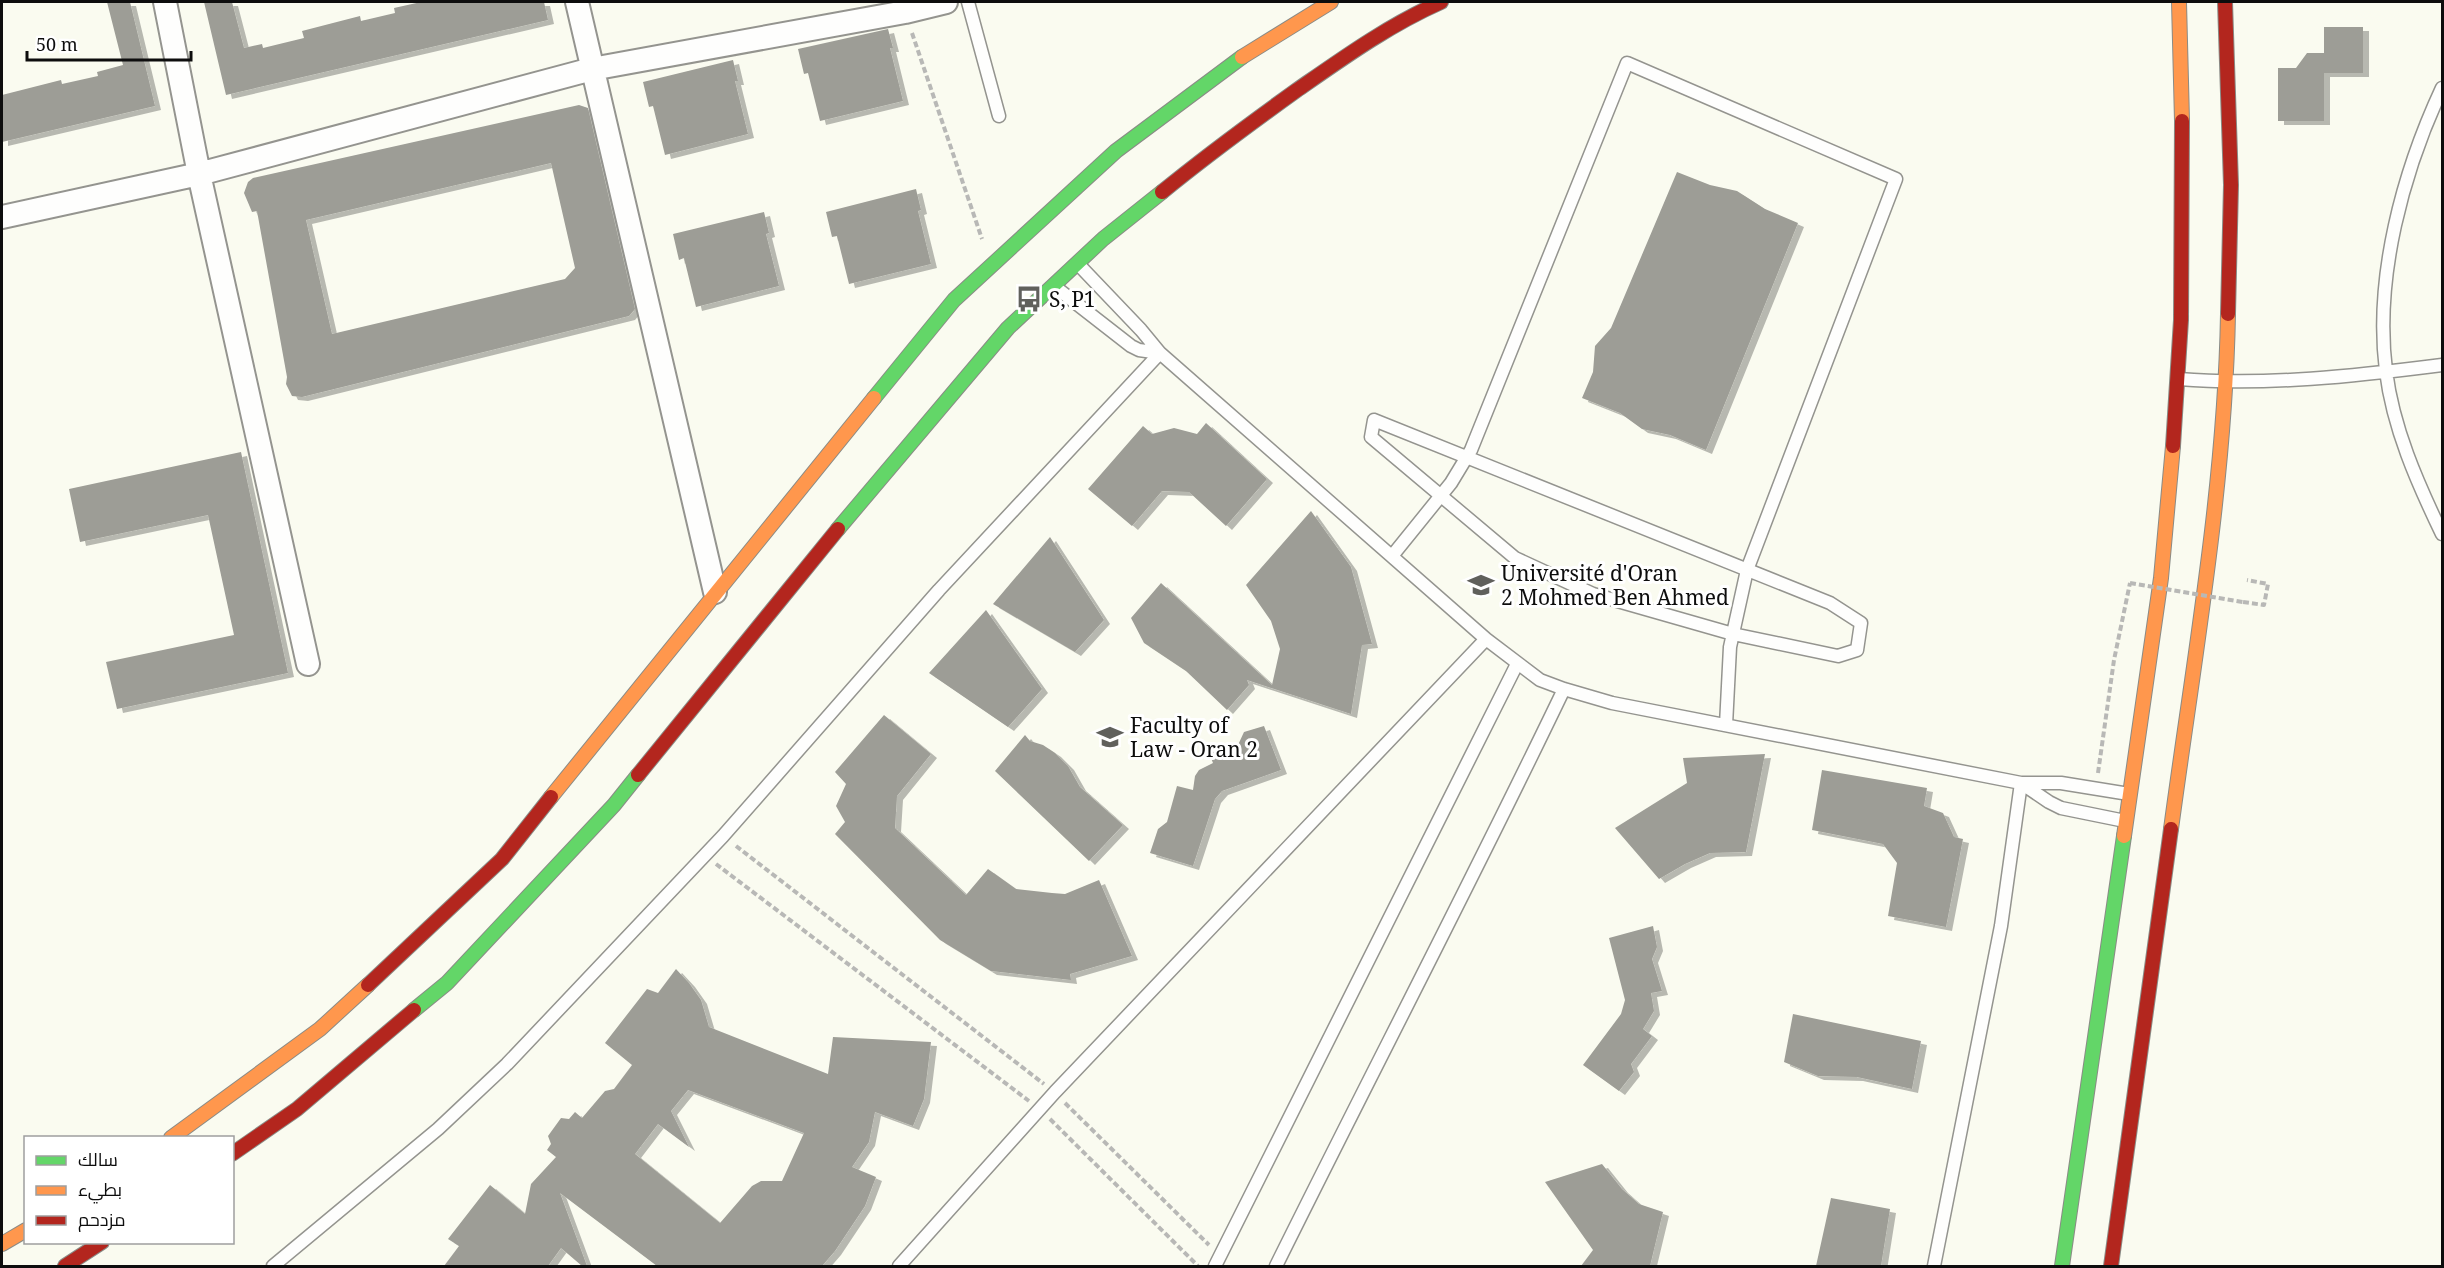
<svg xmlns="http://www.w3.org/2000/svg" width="2444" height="1268" font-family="'Noto Serif',Cairo,serif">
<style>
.building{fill:#9d9d96;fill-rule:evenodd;filter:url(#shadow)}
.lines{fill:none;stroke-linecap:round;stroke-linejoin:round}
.lane-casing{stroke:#94948f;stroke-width:15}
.street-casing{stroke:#94948f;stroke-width:26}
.fast-casing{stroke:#8a8b86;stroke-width:16}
.slow-casing{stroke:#8a8b86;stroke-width:16}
.jam-casing{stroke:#8a8b86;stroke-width:16}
.path{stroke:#b8b8b6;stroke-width:4;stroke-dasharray:6 3;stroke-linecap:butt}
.lane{stroke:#fefefd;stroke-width:12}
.street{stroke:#fefefd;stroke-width:22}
.fast{stroke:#63d668;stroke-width:14}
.slow{stroke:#ff974d;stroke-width:14}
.jam{stroke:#b3261e;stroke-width:14}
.path-bridge{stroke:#b8b8b6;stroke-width:4;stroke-dasharray:6 3;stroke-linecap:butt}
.labels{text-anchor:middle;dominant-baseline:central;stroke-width:6;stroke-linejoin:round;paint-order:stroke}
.poi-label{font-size:21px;fill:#0d0d0d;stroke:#fff;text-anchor:start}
</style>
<defs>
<filter id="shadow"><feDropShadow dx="6" dy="4" stdDeviation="0" flood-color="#0004"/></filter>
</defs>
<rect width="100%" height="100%" fill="#fafbf0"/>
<path class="building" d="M107,2H130L155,106L2,142V95L61,80L62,84L98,76L97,72L123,65Z
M204,2H232L244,48L262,44L263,48L304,38L302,31L360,16L361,21L395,13L394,8L421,2H544L548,20L226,95Z
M2324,27H2363V73H2324V121H2278V68H2296L2307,53H2324Z
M888,29L893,48H890L903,101L820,121L808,73L804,74L798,49Z
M733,60L738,81H735L748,134L665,155L653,106L649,107L643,82Z
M579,105L588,108L635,309L629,316L302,397L292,396L286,384L287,377L257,211L252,212L244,193L248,182L253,178ZM551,163L575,268L565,279L332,334L306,220Z
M1677,172L1710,185L1737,191L1765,209L1798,223L1706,450L1670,435L1642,429L1620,413L1582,398L1593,372L1595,346L1611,328Z
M916,189L921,210L918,211L931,264L849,284L837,236L832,237L826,212Z
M764,212L769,233L766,234L779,286L696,307L684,258L679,260L673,234Z
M1206,423L1267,479L1226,526L1189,492L1162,491L1132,526L1088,489L1143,426L1152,434L1174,428L1197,434Z
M241,452L288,673L117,709L106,662L234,635L208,515L80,542L69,489Z
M1311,511L1351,567L1372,644L1362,645L1351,714L1247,680L1249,685L1227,710L1186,671L1144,643L1131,618L1161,583L1272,685L1280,649L1271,621L1246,585Z
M1050,537L1104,620L1075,652L993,604Z
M986,610L1042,689L1008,727L929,673Z
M884,715L931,754L897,796L895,828L966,895L988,869L1016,889L1052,893L1065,894L1099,880L1132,956L1070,974L1071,980L991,971L940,940L835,834L845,822L836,806L846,784L835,772Z
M1264,726L1281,770L1222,791L1215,799L1193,866L1150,853L1158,829L1167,822L1177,786L1193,790L1195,776L1199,770L1213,763L1209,753L1238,745L1244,732Z
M1025,735L1030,741L1043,745L1055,753L1068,766L1080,787L1123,825L1089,861L995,771Z
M1765,754L1746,852L1710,853L1685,864L1659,879L1615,828L1687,783L1683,758Z
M1822,770L1927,788L1924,806L1943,813L1954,837L1963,839L1946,927L1888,916L1897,863L1883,844L1812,830Z
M1653,926L1657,947L1652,959L1662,991L1651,993L1654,1011L1643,1029L1652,1036L1631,1064L1634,1072L1619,1091L1583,1065L1621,1014L1625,1000L1609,938Z
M676,969L689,983L701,1000L709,1027L828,1074L833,1037L931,1042L924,1099L913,1126L875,1112L869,1142L852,1167L876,1177L865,1206L835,1251L822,1266H657L560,1193L587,1266H582L561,1248L548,1266H444L459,1246L448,1239L490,1185L525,1214L531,1184L556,1157L547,1150L551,1144L548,1136L561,1118L569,1119L575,1112L582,1118L605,1091L614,1089L632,1065L605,1043L647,989L658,993ZM688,1090L804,1133L782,1181H761L752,1186L720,1223L635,1154L658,1124L689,1147L671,1111Z
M1793,1014L1921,1041L1912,1089L1857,1077L1818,1076L1784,1062Z
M1602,1164L1622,1189L1639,1204L1663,1212L1650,1266H1581L1593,1250L1545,1182Z
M1831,1198L1890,1209L1881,1266H1816Z"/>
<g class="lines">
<g class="lane-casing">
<path id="lane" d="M968,2L999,116
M2442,88C2403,172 2374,277 2386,371C2393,428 2417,482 2442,534
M1078,264L1141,330L1160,353L1486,639L1540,680L1564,689L1612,703L2021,783H2061L2129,794
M1054,286L1131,346L1139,350L1160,353
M2179,379C2266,386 2356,376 2442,365
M1374,420L1830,603L1861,623L1857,650L1838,656L1733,634L1593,594L1515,558L1371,437Z
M1392,556L1451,483L1471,450L1627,63L1896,179L1747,570L1730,647L1726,725
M2021,783L2049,802L2061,808L2125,821
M273,1266L438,1129L507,1064L723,836L939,590L1160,353
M899,1266L1055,1092L1486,639
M1215,1266L1517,664
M1276,1266C1371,1074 1471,883 1564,689
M1934,1266L2001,926L2021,783"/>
</g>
<g class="street-casing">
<path id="street" d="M165,2L199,174L308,664
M577,2L715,592
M2,217L199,174L592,69L905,12L946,2"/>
</g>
<g class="fast-casing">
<path id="fast" d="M874,398L954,300L1116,151L1242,57
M838,529L1008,328L1103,239L1162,192
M414,1010L447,983L614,805L638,775
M2062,1266L2124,836"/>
</g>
<g class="slow-casing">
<path id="slow" d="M2179,2L2182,121
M1242,57L1331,2
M551,797L874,398
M2171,829C2194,658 2225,486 2228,314
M2124,836L2161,578L2173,446
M171,1138L320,1029L368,985
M2,1244L26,1230"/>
</g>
<g class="jam-casing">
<path id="jam" d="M2225,2L2231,185L2228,314
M1162,192C1206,156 1251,123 1297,90C1343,58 1389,25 1441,2
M2173,446L2181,320L2182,121
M638,775L838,529
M368,985L502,859L551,797
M232,1154L297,1109L414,1010
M65,1266L102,1242
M2111,1266L2171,829"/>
</g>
<path class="path" d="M912,33L982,239
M2243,602L2264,605L2268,584L2247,580
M2098,773L2114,660L2130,583
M736,846L1044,1084
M716,864L1029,1101
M1065,1103L1209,1245
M1050,1119L1198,1266"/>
<use href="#lane" class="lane"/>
<use href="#street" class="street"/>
<use href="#fast" class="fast"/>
<use href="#slow" class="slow"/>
<use href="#jam" class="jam"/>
<path class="path-bridge" d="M2130,583L2243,602"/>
</g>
<defs>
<g id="bus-bare" transform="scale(2.07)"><path d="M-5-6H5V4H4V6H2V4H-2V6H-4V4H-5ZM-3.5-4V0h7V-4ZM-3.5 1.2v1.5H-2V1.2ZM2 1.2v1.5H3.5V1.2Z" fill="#60605c" stroke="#fff" stroke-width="2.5" paint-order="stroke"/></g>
<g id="university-bare" transform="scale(2.07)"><path d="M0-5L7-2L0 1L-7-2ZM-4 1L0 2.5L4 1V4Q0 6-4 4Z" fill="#60605c" stroke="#fff" stroke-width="2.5" paint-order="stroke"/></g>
</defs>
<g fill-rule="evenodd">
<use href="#bus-bare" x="1029" y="299"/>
<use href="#university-bare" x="1481" y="585"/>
<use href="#university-bare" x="1110" y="737"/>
</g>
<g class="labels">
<g class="poi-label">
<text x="1049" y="299">S, P1</text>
<text x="1501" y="573">Université d'Oran<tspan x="1501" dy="24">2 Mohmed Ben Ahmed</tspan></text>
<text x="1130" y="725">Faculty of<tspan x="1130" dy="24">Law - Oran 2</tspan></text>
</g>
</g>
<rect width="2444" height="1268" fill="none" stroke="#0d0d0d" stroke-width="6"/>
<rect x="24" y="1136" width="210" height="108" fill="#ffffff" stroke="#9e9e9e" stroke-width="1.5"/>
<rect x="36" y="1156" width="30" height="9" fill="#63d668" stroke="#9e9e9e" stroke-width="1.5"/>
<text x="78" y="1166" font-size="18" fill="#0d0d0d">سالك</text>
<rect x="36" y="1186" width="30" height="9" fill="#ff974d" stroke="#9e9e9e" stroke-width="1.5"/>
<text x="78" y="1196" font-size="18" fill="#0d0d0d">بطيء</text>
<rect x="36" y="1216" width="30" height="9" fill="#b3261e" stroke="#9e9e9e" stroke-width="1.5"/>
<text x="78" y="1226" font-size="18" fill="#0d0d0d">مزدحم</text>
<path d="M27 51v9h164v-9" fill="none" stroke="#0d0d0d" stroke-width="3"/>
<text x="36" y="51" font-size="18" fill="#0d0d0d" stroke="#ffffff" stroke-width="4.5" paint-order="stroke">50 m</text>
</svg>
